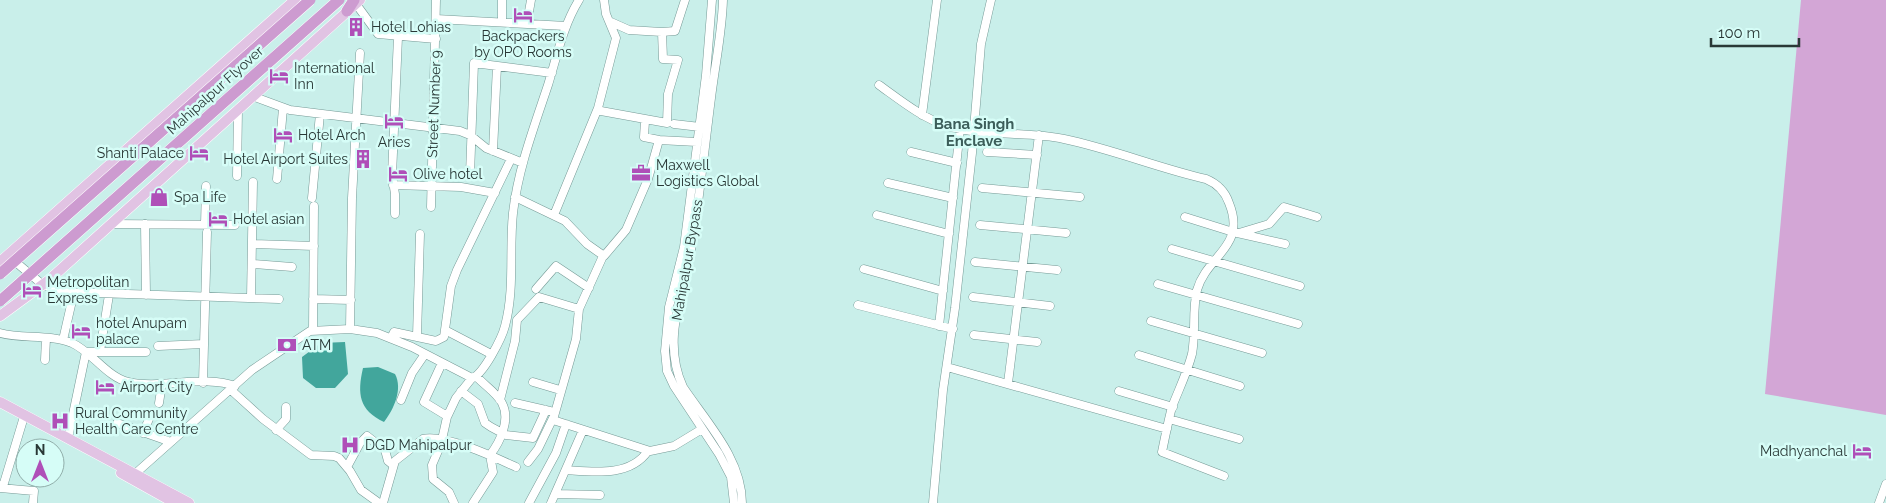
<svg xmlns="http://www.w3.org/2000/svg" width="1886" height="503" font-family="Raleway,sans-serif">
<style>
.green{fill:#d3a6d6}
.water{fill:#42a69c}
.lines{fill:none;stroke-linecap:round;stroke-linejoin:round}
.minor-casing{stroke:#769a96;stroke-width:9}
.major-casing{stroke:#fff;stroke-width:11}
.highway-casing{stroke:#fff;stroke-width:12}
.minor{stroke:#fff;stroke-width:8}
.major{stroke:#e1c3e3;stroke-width:10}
.highway{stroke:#cd9bd0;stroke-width:11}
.highway-bridge-casing{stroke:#fff;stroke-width:12;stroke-linecap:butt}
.highway-bridge{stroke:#cd9bd0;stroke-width:11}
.labels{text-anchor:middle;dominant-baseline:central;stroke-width:5;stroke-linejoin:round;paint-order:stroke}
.poi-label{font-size:14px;fill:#293836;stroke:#d6fdf7;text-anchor:start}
.street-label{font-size:14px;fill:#293836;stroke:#d6fdf7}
.neighbourhood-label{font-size:15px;font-weight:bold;fill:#3c5e5a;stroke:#d6fdf7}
</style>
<rect width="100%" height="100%" fill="#c9efea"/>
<path class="green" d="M1801,0H1886V415L1765,394Z"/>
<path class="water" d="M345,342L348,374L335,388H316L303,378L302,357L321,343Z
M378,367L395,374C403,389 394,409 384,422C359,410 357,394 363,368Z"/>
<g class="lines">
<g class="minor-casing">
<path id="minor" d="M604,0L606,14L616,38L598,108L601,111L667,123L668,94L678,60L663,59L662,32L675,31L685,0
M712,0L706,75L684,247L669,307L665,351L667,371L674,386L719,454L731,477L734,503
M723,0C722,33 715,65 711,98C705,145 700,192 693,238C686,289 660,337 683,387C707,423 742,459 742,503
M356,4L378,34L436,39
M436,19L566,26
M502,22V0
M611,22L629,30L662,32
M527,23L531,0
M879,85C900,100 922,118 947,126C984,137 1026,131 1064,139C1112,149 1158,168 1206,179C1218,184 1225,191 1229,203C1247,247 1207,255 1197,290C1192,310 1196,333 1192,354C1187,373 1179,389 1172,407C1168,422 1165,437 1162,452L1224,476
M252,96L290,110L460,131L470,135L486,148L523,163
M922,115L937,0
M645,121L644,137L659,140
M674,124L700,127
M493,151L497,66
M911,152L957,163
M987,152L1037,155
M470,175L474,63L552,73
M237,176L238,109
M277,179L283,108
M888,183L953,198
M393,185L461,187L495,193
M982,188L1080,197
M515,197L565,221L587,244L604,256L626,230L648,179L659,140L697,142
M312,198L320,114
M431,207L436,0
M395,214V194L392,175L398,37
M554,215L598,108
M877,215L949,234
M1185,217L1233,232L1285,244
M111,224L235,225
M145,224L146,295
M205,225L206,186
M980,225L1066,233
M1239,233L1269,224L1284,207L1317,217
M252,244L314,246
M1172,249L1300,286
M603,256L579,309L576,339L553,420L650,451L674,446L702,429
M12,259L43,285L67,292L279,299
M975,262L1057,270
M253,264L292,267
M864,269L943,291
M1158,284L1298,324
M536,289L556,266L589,288
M973,297L1050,306
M251,298L253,182
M313,299L351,300
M858,305L953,329
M1151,321L1262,353
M939,326L960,129
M350,329L352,198L360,53
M313,330L314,206
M445,330L491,354
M0,333C23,339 50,334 72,343C92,352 107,377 128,382C160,390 206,374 235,386
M974,335L1037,342
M417,336L420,234
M391,338L394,332L436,341L444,337L451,286L457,270L511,159
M63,340L74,292
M158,346L204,344
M100,351L109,295
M86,352H146
M1139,355L1240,386
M45,360L46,338
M442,363L424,402L447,416
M947,367L1167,429
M533,382L560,390
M203,383L207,232
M1008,383L1039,135
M231,390L263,419L311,455L334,456L339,458L350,471L361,490L379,503
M461,391L478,404L485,423L491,427L506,435L533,438L546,410
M1119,391L1173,407
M401,400L412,373L425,354
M500,400L515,341L517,320L539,297L579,309
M159,403L162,384
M515,403L550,411
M1169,419L1239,439
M117,423L171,442
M276,430L286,419V407
M143,433L149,419
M68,438L86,352
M528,462L538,449L553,418
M347,467L360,443L367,436L385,450L388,461L393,465
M566,470C594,472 630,477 648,451
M136,473L252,370L310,331L350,329L377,333L412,347L472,378
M0,487L4,483L23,420
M0,488L34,491L33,503
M555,494L600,495
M383,503L395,461L423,439C445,434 494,457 516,467
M454,503L449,492L433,479L432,465L441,444L447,417L456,398L472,378C483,375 502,338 505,326C515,289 509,250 513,213C518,169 534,127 548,85C557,56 563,26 579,0
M473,503L493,472L490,455C500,442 511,420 502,403C497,393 484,385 477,377
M529,503L556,453L566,424
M551,503L583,430
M933,503L943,390L955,308L972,153L981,44L991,0
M1879,503L1886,484"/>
</g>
<g class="major-casing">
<path id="major" d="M0,262L295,0
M0,316L49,280L360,0
M0,402L189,503
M121,473L175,503"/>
</g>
<g class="highway-casing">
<path id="highway" d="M347,11L354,0"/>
</g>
<use href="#minor" class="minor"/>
<use href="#major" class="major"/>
<use href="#highway" class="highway"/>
<g class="highway-bridge-casing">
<path id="highway-bridge" d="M0,274L310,0
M0,301L339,0"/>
</g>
<use href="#highway-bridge" class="highway-bridge"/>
</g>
<defs>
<g id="hotel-bare" transform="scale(1.5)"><path d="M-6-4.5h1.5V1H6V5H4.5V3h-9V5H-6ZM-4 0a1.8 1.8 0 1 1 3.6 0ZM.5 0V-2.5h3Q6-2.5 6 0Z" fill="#af4fb8" stroke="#d6fdf7" stroke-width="2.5" paint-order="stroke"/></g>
<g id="building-bare" transform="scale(1.5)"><path d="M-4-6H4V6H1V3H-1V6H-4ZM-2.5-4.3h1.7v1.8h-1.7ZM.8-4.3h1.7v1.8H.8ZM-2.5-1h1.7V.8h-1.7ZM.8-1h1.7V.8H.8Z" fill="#af4fb8" stroke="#d6fdf7" stroke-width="2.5" paint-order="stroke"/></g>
<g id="office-bare" transform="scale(1.5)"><path d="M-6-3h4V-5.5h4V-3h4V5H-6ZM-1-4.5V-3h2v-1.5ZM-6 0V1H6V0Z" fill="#af4fb8" stroke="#d6fdf7" stroke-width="2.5" paint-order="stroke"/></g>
<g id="shop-bare" transform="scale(1.5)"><path d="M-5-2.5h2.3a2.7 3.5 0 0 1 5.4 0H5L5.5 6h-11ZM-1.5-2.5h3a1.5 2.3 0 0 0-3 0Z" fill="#af4fb8" stroke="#d6fdf7" stroke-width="2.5" paint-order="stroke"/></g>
<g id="bank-bare" transform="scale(1.5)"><path d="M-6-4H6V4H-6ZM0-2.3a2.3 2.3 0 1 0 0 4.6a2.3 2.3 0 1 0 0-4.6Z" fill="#af4fb8" stroke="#d6fdf7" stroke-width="2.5" paint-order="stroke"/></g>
<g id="hospital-bare" transform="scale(1.5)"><path d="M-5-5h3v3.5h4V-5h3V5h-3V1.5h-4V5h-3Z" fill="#af4fb8" stroke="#d6fdf7" stroke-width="2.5" paint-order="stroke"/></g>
</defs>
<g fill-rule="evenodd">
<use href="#hotel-bare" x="523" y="15"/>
<use href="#building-bare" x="356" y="27"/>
<use href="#hotel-bare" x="279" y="76"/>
<use href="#hotel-bare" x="394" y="121"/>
<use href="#hotel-bare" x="283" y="135"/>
<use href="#hotel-bare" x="199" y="153"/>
<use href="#building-bare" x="363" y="159"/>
<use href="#office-bare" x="641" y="173"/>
<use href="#hotel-bare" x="398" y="174"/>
<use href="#shop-bare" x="159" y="197"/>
<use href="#hotel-bare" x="218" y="219"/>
<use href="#hotel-bare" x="32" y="290"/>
<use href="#hotel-bare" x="81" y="331"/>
<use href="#bank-bare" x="287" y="345"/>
<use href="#hotel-bare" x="105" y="387"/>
<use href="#hospital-bare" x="60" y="421"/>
<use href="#hospital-bare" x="350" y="445"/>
<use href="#hotel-bare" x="1862" y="451"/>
</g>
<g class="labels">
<g class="poi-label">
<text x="371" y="27">Hotel Lohias</text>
<text x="523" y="36" text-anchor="middle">Backpackers<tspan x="523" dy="16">by OPO Rooms</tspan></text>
<text x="294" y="68">International<tspan x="294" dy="16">Inn</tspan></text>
<text x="298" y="135">Hotel Arch</text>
<text x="394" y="142" text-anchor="middle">Aries</text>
<text x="184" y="153" text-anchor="end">Shanti Palace</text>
<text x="348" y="159" text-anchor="end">Hotel Airport Suites</text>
<text x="656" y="165">Maxwell<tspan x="656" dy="16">Logistics Global</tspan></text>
<text x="413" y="174">Olive hotel</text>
<text x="174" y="197">Spa Life</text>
<text x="233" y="219">Hotel asian</text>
<text x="47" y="282">Metropolitan<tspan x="47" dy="16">Express</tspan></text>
<text x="96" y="323">hotel Anupam<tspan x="96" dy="16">palace</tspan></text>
<text x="302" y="345">ATM</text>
<text x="120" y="387">Airport City</text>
<text x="75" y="413">Rural Community<tspan x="75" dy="16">Health Care Centre</tspan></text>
<text x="365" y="445">DGD Mahipalpur</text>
<text x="1847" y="451" text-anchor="end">Madhyanchal</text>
</g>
<g class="street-label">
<text transform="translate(215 90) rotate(-42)">Mahipalpur Flyover</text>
<text transform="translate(434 104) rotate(-88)">Street Number 9</text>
<text transform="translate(687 260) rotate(-80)">Mahipalpur Bypass</text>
</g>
<g class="neighbourhood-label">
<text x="974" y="124">Bana Singh<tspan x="974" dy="17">Enclave</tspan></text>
</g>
</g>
<g transform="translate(40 463)"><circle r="24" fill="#d6fdf7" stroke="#91aeaa"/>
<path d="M0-4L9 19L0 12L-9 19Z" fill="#af4fb8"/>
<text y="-8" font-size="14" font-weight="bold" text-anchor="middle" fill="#293836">N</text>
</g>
<path d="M1711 38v8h88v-8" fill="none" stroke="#293836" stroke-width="2.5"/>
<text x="1718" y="38" font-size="15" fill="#293836" stroke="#d6fdf7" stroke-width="4" paint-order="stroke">100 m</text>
</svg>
